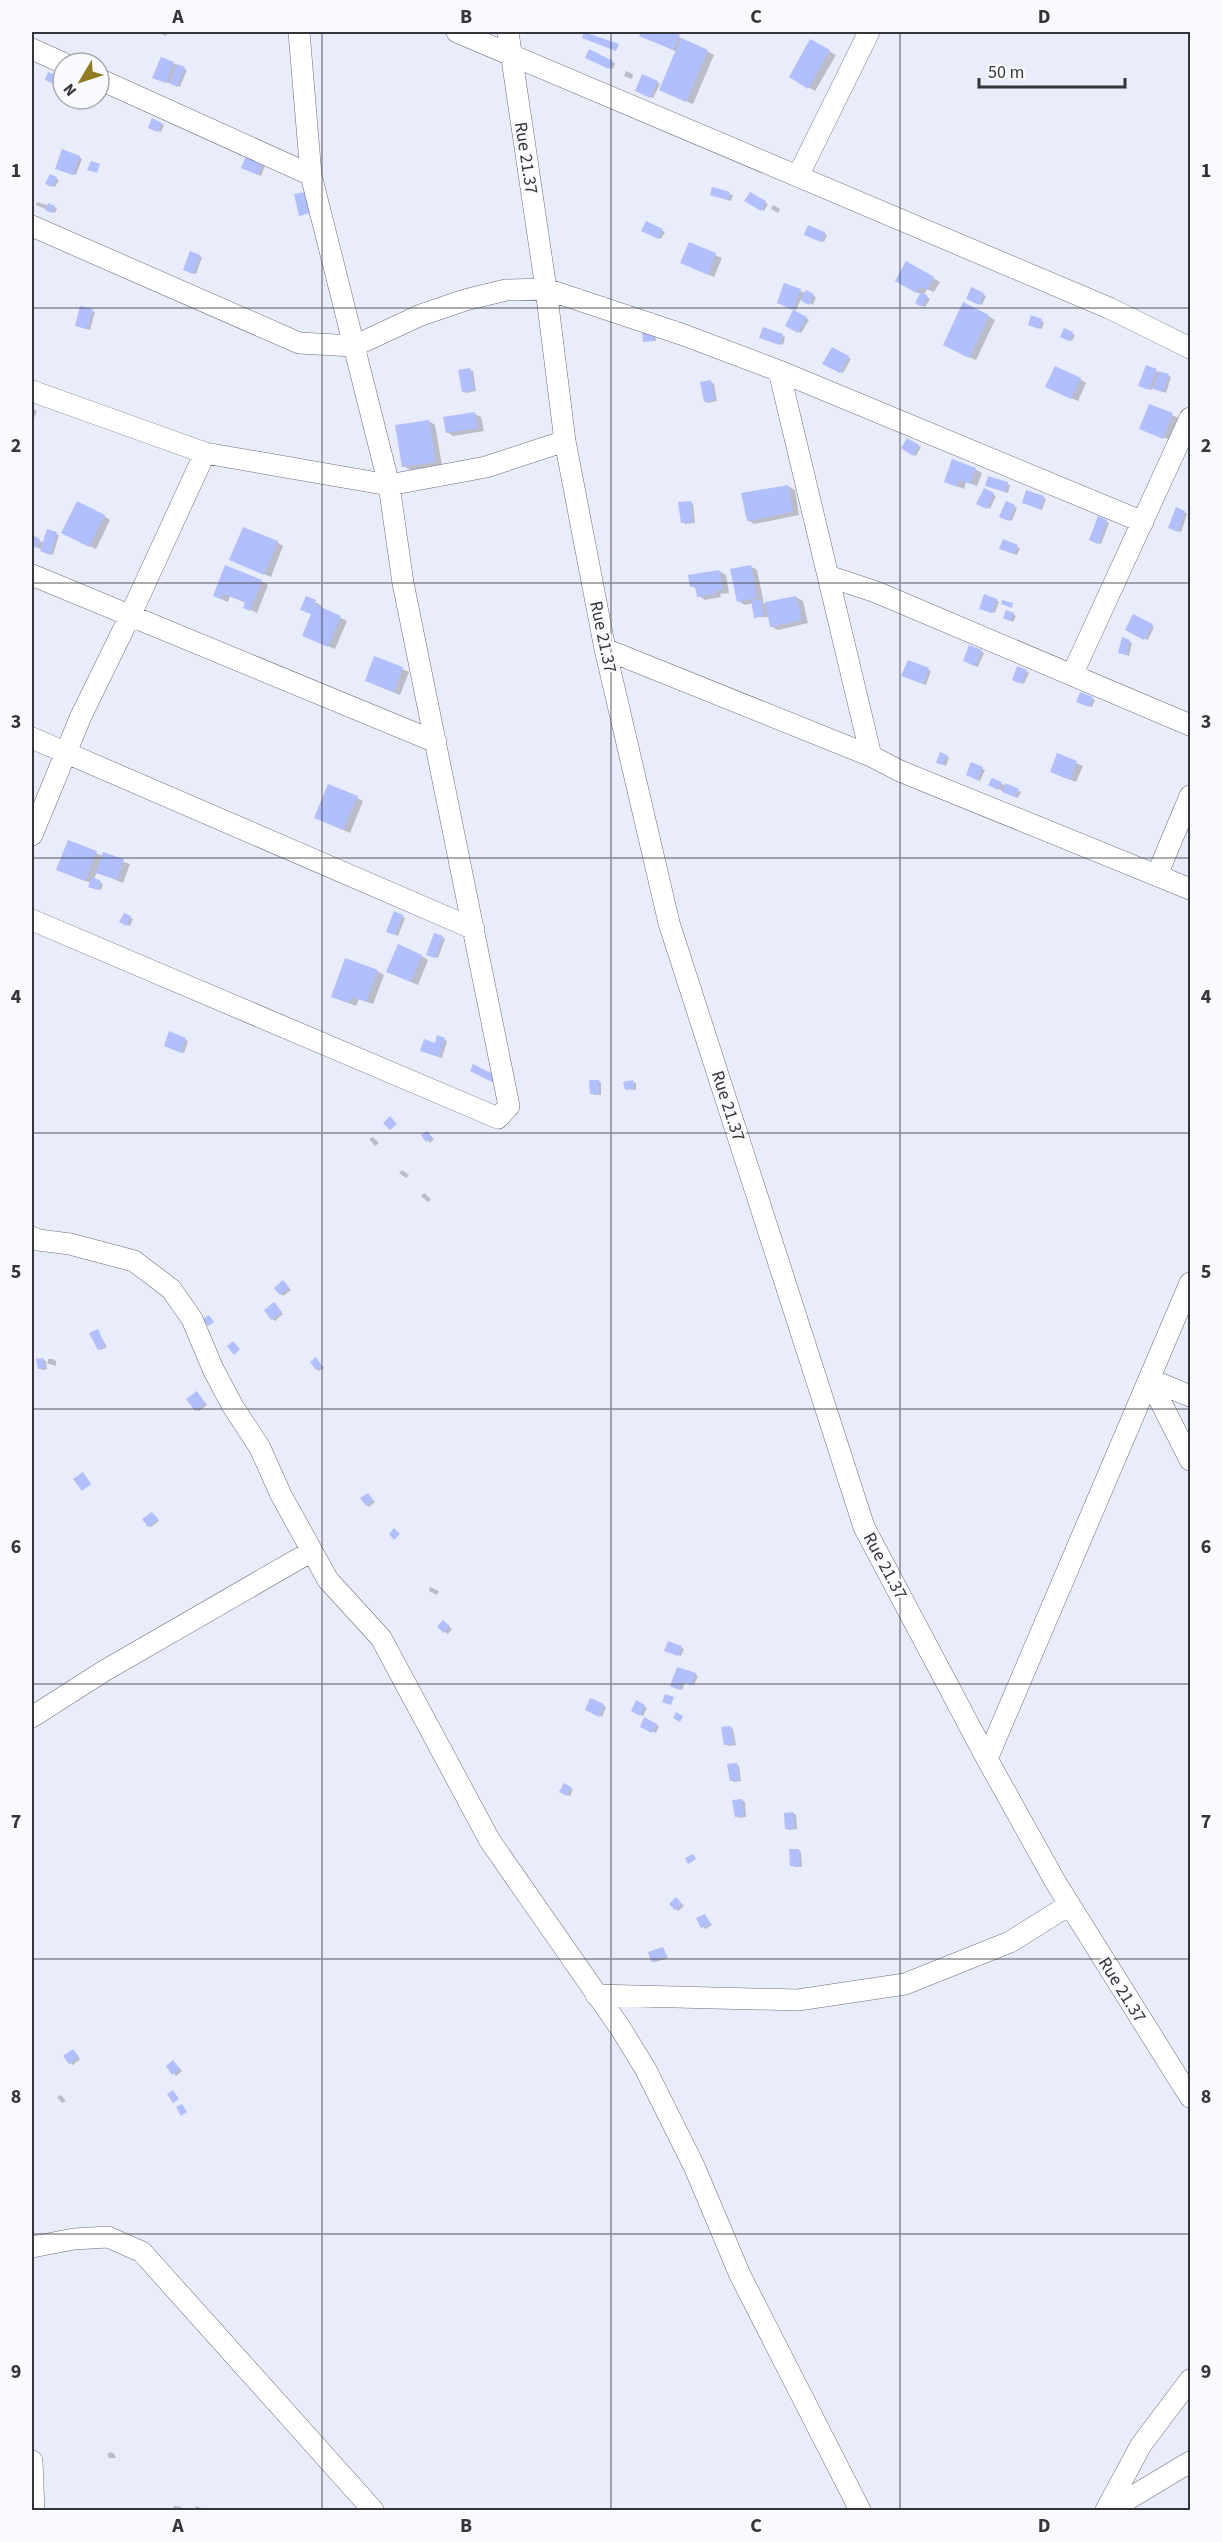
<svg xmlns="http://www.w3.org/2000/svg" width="1222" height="2542" font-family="'Source Sans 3',sans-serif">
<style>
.shadow{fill:#0003}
.building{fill:#b2bffd}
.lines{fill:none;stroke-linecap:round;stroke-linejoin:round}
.minor-casing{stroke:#6b6e79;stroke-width:22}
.minor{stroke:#fff;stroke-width:21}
.grid{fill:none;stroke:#33353a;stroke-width:1.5;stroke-opacity:0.55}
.labels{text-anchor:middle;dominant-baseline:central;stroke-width:5;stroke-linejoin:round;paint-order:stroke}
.street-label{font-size:18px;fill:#33353a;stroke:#f9fafd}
.neatline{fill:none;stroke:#33353a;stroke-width:2}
.grid-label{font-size:20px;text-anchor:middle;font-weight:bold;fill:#33353a}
</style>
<rect width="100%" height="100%" fill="#e9ecfa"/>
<path class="shadow" d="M157,32H168L166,36Z
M643,32H669L714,55L693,104L667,93L677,52L641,35Z
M811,41L836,55L815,91L791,77Z
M589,51L615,63L613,69L587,57Z
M173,63L187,70L180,87L157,79Z
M626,71L633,74L632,79L624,76Z
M49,74L63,80L61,86L49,81Z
M643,76L660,84L653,98L639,92Z
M153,120L164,125L161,132L150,127Z
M79,157L82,159L76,175L60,170Z
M247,158L265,166L261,176L243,167Z
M50,176L59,180L55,187L47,183Z
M713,189L733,195L731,201L715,196Z
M750,194L768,204L764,211L746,201Z
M37,202L57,208L55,213L36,205Z
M773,205L780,209L778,213L771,209Z
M646,223L665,232L661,239L643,230Z
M824,233L827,235L824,242L809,236Z
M689,244L722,258L714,277L688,266Z
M199,256L202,257L196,274L187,271Z
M906,263L940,282L934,292L927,289L924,295L930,299L925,307L917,303L922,295L897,281Z
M785,285L816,297L813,305L801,299L795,312L809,320L801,333L787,325L795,309L781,304Z
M972,289L986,296L982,305L968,299Z
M92,311L95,312L90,330L80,327Z
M988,316L995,320L976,360L951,349Z
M1032,317L1044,322L1042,329L1032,326Z
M1065,330L1075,335L1072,341L1062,337Z
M655,333L656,341H644Z
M783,336L785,337L783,345L764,338Z
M833,349L851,359L843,373L825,363Z
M470,370L473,371L476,391L466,393L463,391Z
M1156,371L1171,377L1166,393L1153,387L1152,390L1142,387Z
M1080,379L1086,383L1078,401L1054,391Z
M711,382L714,384L717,401L708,403L705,401Z
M1150,406L1179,418L1170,440L1145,430Z
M32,408L37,411L32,423Z
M475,414L481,417L484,431L453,436L447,432Z
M429,421L435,425L442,465L410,470L404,466Z
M907,440L921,447L916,456L903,448Z
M975,469L982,473L977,486L966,482L964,489L945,481Z
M989,478L1010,485L1008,493L989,487Z
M788,486L795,490L799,515L754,524L748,520Z
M984,490L996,496L990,509L978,503Z
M1043,498L1046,499L1042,510L1026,504Z
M690,502L693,504L695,523L685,524L682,522Z
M1007,503L1017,508L1012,521L1004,518Z
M1185,512L1187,514L1181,532L1173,529Z
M104,516L110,520L96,549L70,536Z
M1099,518L1109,523L1101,544L1091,539Z
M56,534L59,535L53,555L32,545V537L44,543Z
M277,542L283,546L271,577L237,563Z
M1017,547L1020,548L1017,555L1004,550Z
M750,566L757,570L764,604L796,597L803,601L808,623L778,630L771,626L769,617H756L753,603L745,605L738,601Z
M719,571L726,575L729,593L720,594L721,597L705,600L699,596L697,589L692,586Z
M261,581L268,585L257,613L245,607L246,603L230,596L228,602L214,596Z
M996,600L999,602L995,613L984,610Z
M315,602L322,606L320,608L347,621L335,649L310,639L312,615L302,609Z
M1013,614L1016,616L1013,622L1005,618Z
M1134,616L1154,627L1148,640L1127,629Z
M1129,641L1132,643L1129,656L1123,654Z
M981,651L984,653L978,667L967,662Z
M908,662L931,671L926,685L906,677Z
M1018,668L1029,673L1024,684L1014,680Z
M402,669L409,672L400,695L373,684Z
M1092,698L1095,700L1092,707L1081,703Z
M1058,755L1083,766L1076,782L1058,775Z
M946,756L949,757L946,766L940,763Z
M972,764L985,770L980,781L968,775Z
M992,780L1021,792L1018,798L990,785Z
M357,798L363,801L350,833L323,821Z
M69,842L103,856L130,864L123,883L97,872L94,879L103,884L101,890L93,888L91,883L65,873Z
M125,915L133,919L130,926L121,921Z
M402,916L405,918L398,936L391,933Z
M442,937L445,939L438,958L431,955Z
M422,956L428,960L418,985L395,975Z
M377,971L384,975L373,1004L359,999L356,1006L340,1000Z
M170,1033L188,1041L184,1053L168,1047Z
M438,1037L447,1041L442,1058L425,1052L436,1045Z
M599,1081L601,1083V1095H594L591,1093Z
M633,1082L636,1083V1090L626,1089Z
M427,1132L434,1139L430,1143L423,1136Z
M373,1137L379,1143L375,1146L369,1139Z
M402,1170L409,1175L406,1178L399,1173Z
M424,1193L431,1199L428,1202L421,1196Z
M284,1282L291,1290L283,1296L281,1294Z
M274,1304L283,1314L275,1321L272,1319Z
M98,1331L107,1347L101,1350L99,1349Z
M43,1359L48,1363V1359H53L56,1361V1366L46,1363L47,1369L42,1370L39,1368Z
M316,1359L324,1368L319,1371L317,1369Z
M199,1395L207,1405L199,1411L196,1410Z
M368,1494L375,1502L369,1507L367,1505Z
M155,1515L159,1521L151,1527L149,1526Z
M430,1587L439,1591L437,1595L429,1591Z
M446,1624L452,1629L448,1634L439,1627Z
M681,1648L684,1649L681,1656L668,1652Z
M695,1674L698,1676L694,1685L685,1682L682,1690L672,1686Z
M591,1700L606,1707L602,1717L586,1709Z
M637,1702L647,1708L643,1716L633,1711Z
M645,1719L659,1726L656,1733L642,1726Z
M730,1727L733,1729L736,1745L729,1746L726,1744Z
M736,1764L739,1766L741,1781L734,1782L731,1780Z
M564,1785L573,1789L570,1796L561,1792Z
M742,1800L745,1802L746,1817L739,1818L736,1816Z
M793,1813L796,1815L797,1829L789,1830L787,1829Z
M799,1850L801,1852L802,1867H794L792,1865Z
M679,1901L684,1906L678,1911L676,1909Z
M705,1915L712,1925L705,1929L698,1919Z
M663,1949L668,1958L655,1962L652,1961Z
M73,2051L80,2059L73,2065L70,2063Z
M173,2062L182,2071L176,2076L168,2066Z
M61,2095L66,2101L62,2103L57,2097Z
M111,2452L114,2454L116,2458H109L107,2454Z
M174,2506L181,2507L184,2510H173Z
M196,2506L203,2509V2510H195Z"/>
<path class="building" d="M584,32L619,44L616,51L582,38Z
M641,32H673L680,35L673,50L639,36Z
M681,38L708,50L686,102L659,90Z
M810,39L830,50L808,89L789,77Z
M589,49L613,61L609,69L585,58Z
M161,57L174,62L166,83L152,78Z
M177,64L185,67L177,87L169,83Z
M48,72L61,77L58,86L45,80Z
M642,74L658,81L650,98L635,91Z
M152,118L162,123L158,132L148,128Z
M62,149L80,156L73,175L55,169Z
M246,156L263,163L258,175L241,168Z
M91,161L100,164L97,173L87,170Z
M50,174L57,177L52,187L45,184Z
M712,187L730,192L728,200L710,195Z
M306,192L310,213L299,216L294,194Z
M750,192L766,201L761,211L744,201Z
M48,203L55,206L52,213L45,210Z
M646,221L663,229L658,239L641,231Z
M808,225L825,232L821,242L804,235Z
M689,242L716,253L708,275L680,263Z
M190,251L200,255L193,274L183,270Z
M906,261L934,277L927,290L920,287L916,293L895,281Z
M784,283L801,289L793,310L777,303Z
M971,287L984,293L979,305L966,299Z
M806,290L814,294L809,305L801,301Z
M921,292L928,296L922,307L915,303Z
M963,302L989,315L969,358L943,345Z
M80,306L93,309L87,329L75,326Z
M793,310L807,317L798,333L785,326Z
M1031,315L1042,319L1039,329L1028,325Z
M763,327L783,334L780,345L759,338Z
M1064,328L1073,332L1069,341L1060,337Z
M653,330L654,341L643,342L642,331Z
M832,347L849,356L840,373L822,364Z
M1146,365L1157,369L1149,390L1138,386Z
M1055,366L1081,378L1071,399L1045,387Z
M470,368L474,390L462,392L458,370Z
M1159,371L1169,374L1163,392L1153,389Z
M711,380L715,400L704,402L700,382Z
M1149,404L1173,413L1163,439L1139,429Z
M475,412L478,428L446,433L443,417Z
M429,420L436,462L402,467L395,425Z
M907,438L919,445L913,456L901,448Z
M952,459L976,468L970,484L959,480L957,487L944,482Z
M988,476L1008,482L1006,492L985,486Z
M788,485L793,512L747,521L741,493Z
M984,488L994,493L987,509L976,504Z
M1026,490L1044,496L1040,509L1022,503Z
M77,501L105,515L89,547L61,533Z
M691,501L693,522L681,523L678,502Z
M1006,501L1015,505L1009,521L999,517Z
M1176,507L1185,511L1178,532L1168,528Z
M1098,516L1107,520L1098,544L1089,540Z
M243,527L278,541L264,575L229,560Z
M47,529L57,532L50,555L40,551Z
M32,535L40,539L37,548L32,546Z
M1003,539L1018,545L1014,554L999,549Z
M225,565L262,580L250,611L243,608L245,602L223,594L221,599L213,596Z
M751,565L757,598L737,602L730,569Z
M719,570L723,590L714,591L715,594L697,597L695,586L690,587L688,575Z
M984,594L997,599L992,613L979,609Z
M306,596L316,600L314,604L341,616L328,647L302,636L311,614L300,610Z
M796,596L802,620L770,627L765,602Z
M761,599L764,616L754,618L751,601Z
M1002,600L1013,603L1012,608L1001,604Z
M1006,610L1014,613L1010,621L1003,618Z
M1133,614L1153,624L1144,640L1125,630Z
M1122,637L1130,640L1126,655L1118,653Z
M969,645L982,650L975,666L963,661Z
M374,656L403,667L394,692L365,681Z
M908,660L929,668L923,684L901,676Z
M1017,666L1027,670L1021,684L1012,680Z
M1080,692L1093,697L1089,707L1076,702Z
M940,752L947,755L943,765L936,763Z
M1057,753L1077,761L1070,780L1050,772Z
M971,762L983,767L977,780L966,775Z
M992,778L1002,782L998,790L988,785Z
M1005,783L1019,789L1015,797L1002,792Z
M328,784L358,796L343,830L314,818Z
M68,840L97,851L85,881L56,870Z
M103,852L124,859L117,880L96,873Z
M92,877L101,881L98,890L88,887Z
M394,911L403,915L395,935L386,932Z
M124,913L131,916L127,926L119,922Z
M434,933L443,936L435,958L426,955Z
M398,944L422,955L411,982L386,972Z
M345,958L378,970L366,1002L352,997L349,1003L331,997Z
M169,1031L186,1038L181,1053L164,1046Z
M437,1035L445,1038L439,1057L420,1051L424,1039L435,1043Z
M473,1064L501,1078L498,1085L470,1071Z
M589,1080H599V1094H590Z
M633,1080L634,1089L625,1090L623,1082Z
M390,1116L397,1124L390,1130L383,1123Z
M427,1131L432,1137L426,1142L421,1135Z
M283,1280L289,1288L280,1295L274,1288Z
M274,1302L282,1312L271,1320L264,1310Z
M209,1315L214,1322L208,1326L203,1319Z
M98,1329L105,1346L98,1350L89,1333Z
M233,1341L240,1349L234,1355L227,1346Z
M316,1357L322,1366L316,1370L310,1362Z
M43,1358L45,1368L38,1369L36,1359Z
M197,1391L205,1403L195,1411L186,1399Z
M83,1472L91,1484L82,1491L73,1479Z
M368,1493L373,1500L366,1506L360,1498Z
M152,1512L158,1519L148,1527L142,1519Z
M394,1528L400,1534L394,1540L389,1534Z
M443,1620L450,1626L444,1633L437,1627Z
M668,1641L682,1646L678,1656L664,1651Z
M677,1667L696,1673L691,1685L682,1682L679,1690L670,1686Z
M665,1694L674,1697L671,1705L662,1702Z
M590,1698L604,1704L599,1717L585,1710Z
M636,1700L645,1705L640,1716L631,1711Z
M676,1712L683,1716L680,1722L673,1718Z
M644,1717L657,1724L652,1733L640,1727Z
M731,1726L734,1744L724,1745L721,1727Z
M737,1763L739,1780L730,1781L727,1764Z
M564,1783L571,1787L567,1796L559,1792Z
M742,1799L744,1816L735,1817L732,1800Z
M793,1812L795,1829H785L784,1813Z
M789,1849H799L800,1866H790Z
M693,1854L696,1859L688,1864L685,1858Z
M676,1897L682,1904L675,1910L669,1904Z
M705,1914L710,1924L701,1928L696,1918Z
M663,1947L667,1956L651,1962L648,1952Z
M73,2049L79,2057L69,2064L63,2056Z
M173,2060L180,2069L172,2075L166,2066Z
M173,2090L179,2099L173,2103L167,2094Z
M182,2104L187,2112L181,2116L176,2107Z"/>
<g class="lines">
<g class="minor-casing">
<path id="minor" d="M299,32L311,175L389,485L486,467L565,441
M457,32L1109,308L1190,348
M508,32L546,289L565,441L605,649L669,923L864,1527L987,1759L1056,1883L1190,2097
M32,49L63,63
M99,79L311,175
M798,176L869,32
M32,226L299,343L354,346L421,315L465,300L506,290L546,289L681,334L779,371L1143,522
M779,371L871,756
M32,391L205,453L389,485L403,583L509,1106L498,1118L32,920
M32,575L436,742
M828,576L876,592L1190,725
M605,649L871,756L900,771L1190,889
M1072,675L1190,418
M32,738L474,929
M32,835L81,716L130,616L205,453
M1157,875L1190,796
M32,1237L38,1240L70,1244L134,1261L171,1289L192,1319L213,1369L232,1405L260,1448L281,1495L328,1580L381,1638L490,1841L621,2029L646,2070L694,2166L740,2275L860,2510
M1149,1379L1190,1460
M1149,1379L1190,1396
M32,1717L104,1671L312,1551
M987,1759L1190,1283
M596,1995L798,2000L905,1984L1010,1942L1069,1905
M32,2247L74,2239L108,2237L142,2252L373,2510
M32,2461L34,2510
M1106,2510L1141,2445L1190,2380
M1110,2510L1190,2462"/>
</g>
<use href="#minor" class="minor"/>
</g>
<path class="grid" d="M322,32V2510M611,32V2510M900,32V2510M32,308H1190M32,583H1190M32,858H1190M32,1133H1190M32,1409H1190M32,1684H1190M32,1959H1190M32,2234H1190"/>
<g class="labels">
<g class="street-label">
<text transform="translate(526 158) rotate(81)">Rue 21.37</text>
<text transform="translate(603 637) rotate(78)">Rue 21.37</text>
<text transform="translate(728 1106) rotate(72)">Rue 21.37</text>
<text transform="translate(885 1566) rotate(62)">Rue 21.37</text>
<text transform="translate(1122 1990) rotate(58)">Rue 21.37</text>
</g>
</g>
<rect width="1222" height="2542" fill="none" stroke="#f9fafd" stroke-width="66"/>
<g transform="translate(81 81) rotate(231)"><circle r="28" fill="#f9fafd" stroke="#aaabaf" stroke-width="1.5"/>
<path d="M0-4.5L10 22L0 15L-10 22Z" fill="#927c23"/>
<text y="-9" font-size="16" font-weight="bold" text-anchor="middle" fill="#33353a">N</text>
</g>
<path d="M979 78v9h146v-9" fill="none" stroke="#33353a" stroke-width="3"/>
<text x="988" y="78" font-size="18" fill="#33353a" stroke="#f9fafd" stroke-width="4.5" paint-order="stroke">50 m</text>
<rect x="33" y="33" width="1156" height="2476" class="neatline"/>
<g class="grid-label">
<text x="178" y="23">A</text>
<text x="466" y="23">B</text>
<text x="756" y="23">C</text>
<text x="1044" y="23">D</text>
<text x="16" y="177">1</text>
<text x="1206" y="177">1</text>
<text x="16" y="452">2</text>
<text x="1206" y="452">2</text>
<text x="16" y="728">3</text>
<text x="1206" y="728">3</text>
<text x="16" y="1003">4</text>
<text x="1206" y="1003">4</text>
<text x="16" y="1278">5</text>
<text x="1206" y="1278">5</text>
<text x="16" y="1553">6</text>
<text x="1206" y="1553">6</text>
<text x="16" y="1828">7</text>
<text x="1206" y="1828">7</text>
<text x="16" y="2103">8</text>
<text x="1206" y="2103">8</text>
<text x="16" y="2378">9</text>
<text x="1206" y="2378">9</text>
<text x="178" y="2532">A</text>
<text x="466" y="2532">B</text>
<text x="756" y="2532">C</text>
<text x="1044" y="2532">D</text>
</g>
</svg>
